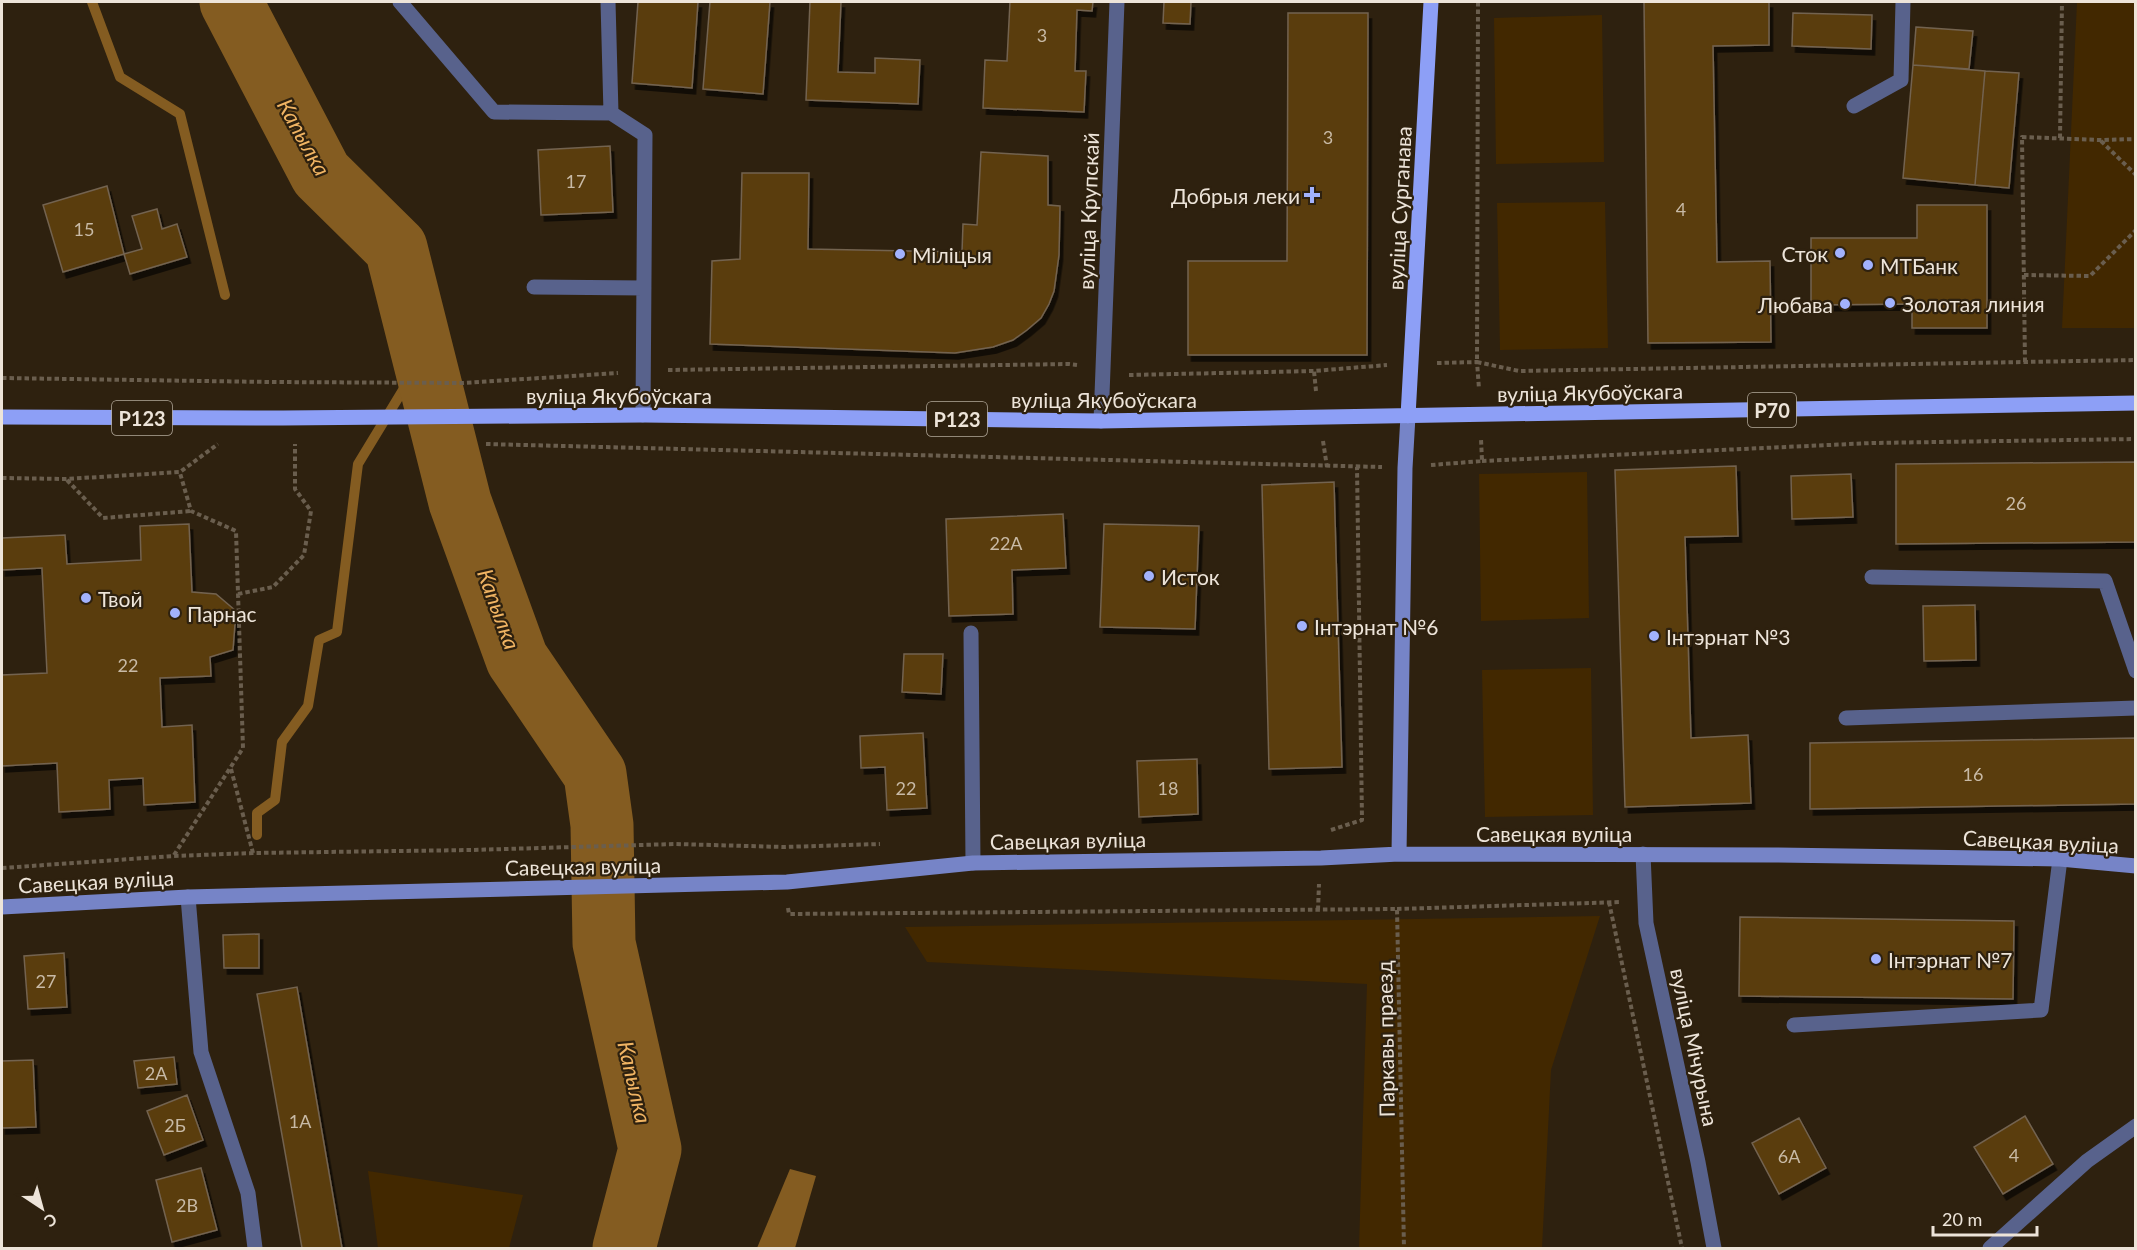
<svg xmlns="http://www.w3.org/2000/svg" width="2137" height="1250" font-family="Lato,sans-serif">
<style>
.green{fill:#422800}
.water{fill:#845c21}
.lines{fill:none;stroke-linecap:round;stroke-linejoin:round}
.stream{stroke:#845c21;stroke-width:10}
.river{stroke:#845c21;stroke-width:63}
.building{fill:#5a3c0e;stroke:#736350;stroke-width:1.5;filter:url(#shadow)}
.path{stroke:#6a5e4e;stroke-width:4;stroke-dasharray:4.5 3;stroke-linecap:butt}
.service{stroke:#58628c;stroke-width:15}
.minor{stroke:#58628c;stroke-width:15}
.secondary{stroke:#7684c7;stroke-width:15}
.primary{stroke:#8d9ff6;stroke-width:15}
.poi-dot{fill:#a2b2fd;stroke:#2e210f;stroke-width:2}
.labels{text-anchor:middle;dominant-baseline:central;stroke-width:4.5;stroke-linejoin:round;paint-order:stroke}
.number-label{font-size:18px;fill:#c8baa6}
.shield{fill:#2e210f;stroke:#b4aa9c;stroke-width:1.5}
.shield-label{font-size:20px;font-weight:bold;fill:#ede4d9}
.poi-label{font-size:21px;fill:#ede4d9;stroke:#2e210f;text-anchor:start}
.street-label{font-size:21px;fill:#ede4d9;stroke:#2e210f}
.water-label{font-size:22px;font-style:italic;fill:#f0b463;stroke:#2e210f}
</style>
<defs>
<filter id="shadow"><feDropShadow dx="3.5" dy="6" stdDeviation="0" flood-color="#0009"/></filter>
</defs>
<rect width="100%" height="100%" fill="#2e210f"/>
<path class="green" d="M2077,2H2135V328H2062Z
M1602,15L1604,162L1496,164L1494,18Z
M1605,202L1608,348L1500,350L1497,203Z
M1587,472L1589,618L1481,621L1479,474Z
M1591,668L1593,815L1485,817L1482,670Z
M1600,916L1551,1070L1542,1248H1359L1367,984L927,962L905,927Z
M368,1171L523,1195L509,1248H378Z"/>
<path class="water" d="M790,1169L816,1176L795,1248H757Z"/>
<g class="lines">
<path class="stream" d="M92,2L120,77L180,114L225,295
M257,835V813L275,800L282,742L308,706L319,640L337,632L358,464L423,357"/>
<path class="river" d="M231,2L321,174L396,248L460,502L517,659L595,774L602,825L604,943L650,1149L624,1248"/>
</g>
<path class="building" d="M638,2H698L692,88L632,83Z
M710,2H770L763,94L703,89Z
M810,2H841L838,72L875,73V58L920,60L918,104L806,100Z
M1010,2H1093L1092,11L1077,10L1075,71H1086L1084,112L983,108L985,60L1007,61Z
M1164,2H1191L1190,24L1163,23Z
M1644,2H1769V45L1713,46L1717,262L1770,261L1771,342L1648,343Z
M1288,13H1368L1367,355H1188V261H1287Z
M1793,13L1872,15L1871,49L1792,46Z
M1916,27L1973,31L1969,69L1913,65Z
M1913,65L1985,71L1975,185L1903,178Z
M1985,71L2019,73L2009,188L1975,185Z
M610,146L613,212L541,215L538,150Z
M981,152L1048,156V205L1060,206L1059,255L1054,291L1049,304L1041,318L1027,330L1013,340L993,347L955,353L710,344L712,261L740,259L742,173H809L808,249L962,252L963,224L977,225Z
M107,186L124,254L63,272L43,205Z
M1917,205H1987V328H1912V304L1811,305V238H1917Z
M157,209L162,229L177,224L187,257L130,274L124,254L142,249L132,216Z
M2136,462V542L1896,544V464Z
M1736,466L1738,536L1685,537L1691,738L1748,735L1751,803L1625,807L1615,470Z
M1851,474L1853,517L1792,519L1791,476Z
M1334,482L1342,767L1269,769L1262,485Z
M1063,514L1066,568L1012,570L1013,614L949,616L946,519Z
M189,524L192,592L216,594L236,611L233,650L210,657L211,676L160,678L162,727L192,725L195,802L144,805L143,778L109,780L110,809L59,812L57,763L2,766V675L47,673L42,568L2,570V538L65,535L67,564L141,560L140,526Z
M1104,524L1199,526L1195,629L1100,627Z
M1975,605L1976,660L1924,661L1923,606Z
M904,654H943L941,694L902,692Z
M923,733L927,808L887,810L885,767L861,768L860,736Z
M2136,738V804L1810,809V743Z
M1197,759L1198,814L1139,817L1137,761Z
M1740,917L2014,921L2013,999L1739,996Z
M259,934V968H224L223,935Z
M64,953L67,1007L28,1009L24,956Z
M297,987L342,1248H302L257,994Z
M174,1057L177,1084L138,1088L134,1061Z
M33,1060L36,1127L2,1128V1061Z
M187,1095L203,1140L164,1155L147,1111Z
M2025,1116L2053,1164L2003,1194L1974,1147Z
M1799,1118L1826,1168L1779,1194L1752,1143Z
M201,1168L217,1230L172,1242L156,1180Z"/>
<g class="lines">
<path class="path" d="M1478,2L1477,362L1519,371L2136,360
M2060,138L2062,2
M2101,141L2136,175
M2024,275L2090,276L2136,230
M2025,362L2022,137L2100,140L2136,139
M1437,363L1477,362L1479,389
M668,370L1069,364L1077,365
M1129,375L1314,371
M2,378L270,382L463,383L618,373
M1316,391L1314,371L1387,365
M1323,441L1327,467
M486,444L1382,467
M1482,461L1872,443L2136,439
M1431,465L1482,461L1481,439
M2,478L66,479L180,472L218,444
M67,480L103,518L191,511
M238,594L273,587L304,555L311,511L295,489V444
M231,769L253,853
M1331,830L1362,820L1357,467
M174,855L243,748L236,531L191,511L180,473
M2,868L174,856L253,853L472,850L675,844L784,847L880,844
M1609,902L1682,1248
M788,908L789,914L1397,909L1404,1248
M1397,909L1621,902
M1318,910L1319,884"/>
<path class="service" d="M400,2L494,112L611,113L645,135L643,415
M608,2L611,113
M1854,106L1901,80L1903,2
M534,287L644,288
M1872,577L2105,581L2136,671
M971,633L973,863
M1846,718L2136,708
M1794,1025L2041,1010L2060,859
M1990,1248L2087,1161L2136,1126"/>
<path class="minor" d="M1101,421L1117,2
M1643,854L1646,923L1698,1162L1714,1248
M188,897L201,1052L248,1193L255,1248"/>
<path class="secondary" d="M1399,854L1405,468L1408,416
M2,907L188,897L787,882L973,863L1321,858L1399,854L1773,855L2060,859L2136,866"/>
<path class="primary" d="M1408,416L1431,2
M2,417L283,418L643,415L1101,421L2136,403"/>
</g>
<g class="poi-dot">
<path d="M1309 186h6v6h6v6h-6v6h-6v-6h-6v-6h6z"/>
<circle cx="1840" cy="253" r="6"/>
<circle cx="900" cy="254" r="6"/>
<circle cx="1868" cy="265" r="6"/>
<circle cx="1890" cy="303" r="6"/>
<circle cx="1845" cy="304" r="6"/>
<circle cx="1149" cy="576" r="6"/>
<circle cx="86" cy="598" r="6"/>
<circle cx="175" cy="613" r="6"/>
<circle cx="1302" cy="626" r="6"/>
<circle cx="1654" cy="636" r="6"/>
<circle cx="1876" cy="959" r="6"/>
</g>
<g class="labels">
<g class="number-label">
<text x="1042" y="35">3</text>
<text x="1328" y="137">3</text>
<text x="576" y="181">17</text>
<text x="1681" y="209">4</text>
<text x="84" y="229">15</text>
<text x="2016" y="503">26</text>
<text x="1006" y="543">22А</text>
<text x="128" y="665">22</text>
<text x="1973" y="774">16</text>
<text x="906" y="788">22</text>
<text x="1168" y="788">18</text>
<text x="46" y="981">27</text>
<text x="156" y="1073">2А</text>
<text x="300" y="1121">1А</text>
<text x="175" y="1125">2Б</text>
<text x="2014" y="1155">4</text>
<text x="1789" y="1156">6А</text>
<text x="187" y="1205">2В</text>
</g>
<g class="shield">
<rect x="1748" y="393" width="48" height="34" rx="4.5"/>
<rect x="112" y="401" width="60" height="34" rx="4.5"/>
<rect x="927" y="402" width="60" height="34" rx="4.5"/>
</g>
<g class="shield-label">
<text x="1772" y="410">Р70</text>
<text x="142" y="418">Р123</text>
<text x="957" y="419">Р123</text>
</g>
<g class="poi-label">
<text x="1300" y="195" text-anchor="end">Добрыя леки</text>
<text x="1828" y="253" text-anchor="end">Сток</text>
<text x="912" y="254">Міліцыя</text>
<text x="1880" y="265">МТБанк</text>
<text x="1902" y="303">Золотая линия</text>
<text x="1833" y="304" text-anchor="end">Любава</text>
<text x="1161" y="576">Исток</text>
<text x="98" y="598">Твой</text>
<text x="187" y="613">Парнас</text>
<text x="1314" y="626">Інтэрнат №6</text>
<text x="1666" y="636">Інтэрнат №3</text>
<text x="1888" y="959">Інтэрнат №7</text>
</g>
<g class="street-label">
<text transform="translate(1399 208) rotate(-87)">вуліца Сурганава</text>
<text transform="translate(1088 211) rotate(-88)">вуліца Крупскай</text>
<text transform="translate(1590 392) rotate(-1)">вуліца Якубоўскага</text>
<text x="619" y="395">вуліца Якубоўскага</text>
<text x="1104" y="399">вуліца Якубоўскага</text>
<text x="1554" y="833">Савецкая вуліца</text>
<text transform="translate(1068 840) rotate(-1)">Савецкая вуліца</text>
<text transform="translate(2041 841) rotate(3)">Савецкая вуліца</text>
<text transform="translate(583 866) rotate(-1)">Савецкая вуліца</text>
<text transform="translate(96 881) rotate(-3)">Савецкая вуліца</text>
<text transform="translate(1385 1039) rotate(-91)">Паркавы праезд</text>
<text transform="translate(1695 1047) rotate(78)">вуліца Мічурына</text>
</g>
<g class="water-label">
<text transform="translate(304 137) rotate(61)">Капылка</text>
<text transform="translate(499 609) rotate(70)">Капылка</text>
<text transform="translate(635 1082) rotate(77)">Капылка</text>
</g>
</g>
<rect width="2137" height="1250" fill="none" stroke="#ede4d9" stroke-width="6"/>
<g transform="translate(42 1208) rotate(144)" stroke="#2e210f" stroke-width="4.5" paint-order="stroke">
<path d="M0-4.5L10 22L0 15L-10 22Z" fill="#ede4d9"/>
<text y="-9" font-size="16" font-weight="bold" text-anchor="middle" fill="#ede4d9">С</text>
</g>
<path d="M1933 1226v9h104v-9" fill="none" stroke="#ede4d9" stroke-width="3"/>
<text x="1942" y="1226" font-size="18" fill="#ede4d9" stroke="#2e210f" stroke-width="4.5" paint-order="stroke">20 m</text>
</svg>
